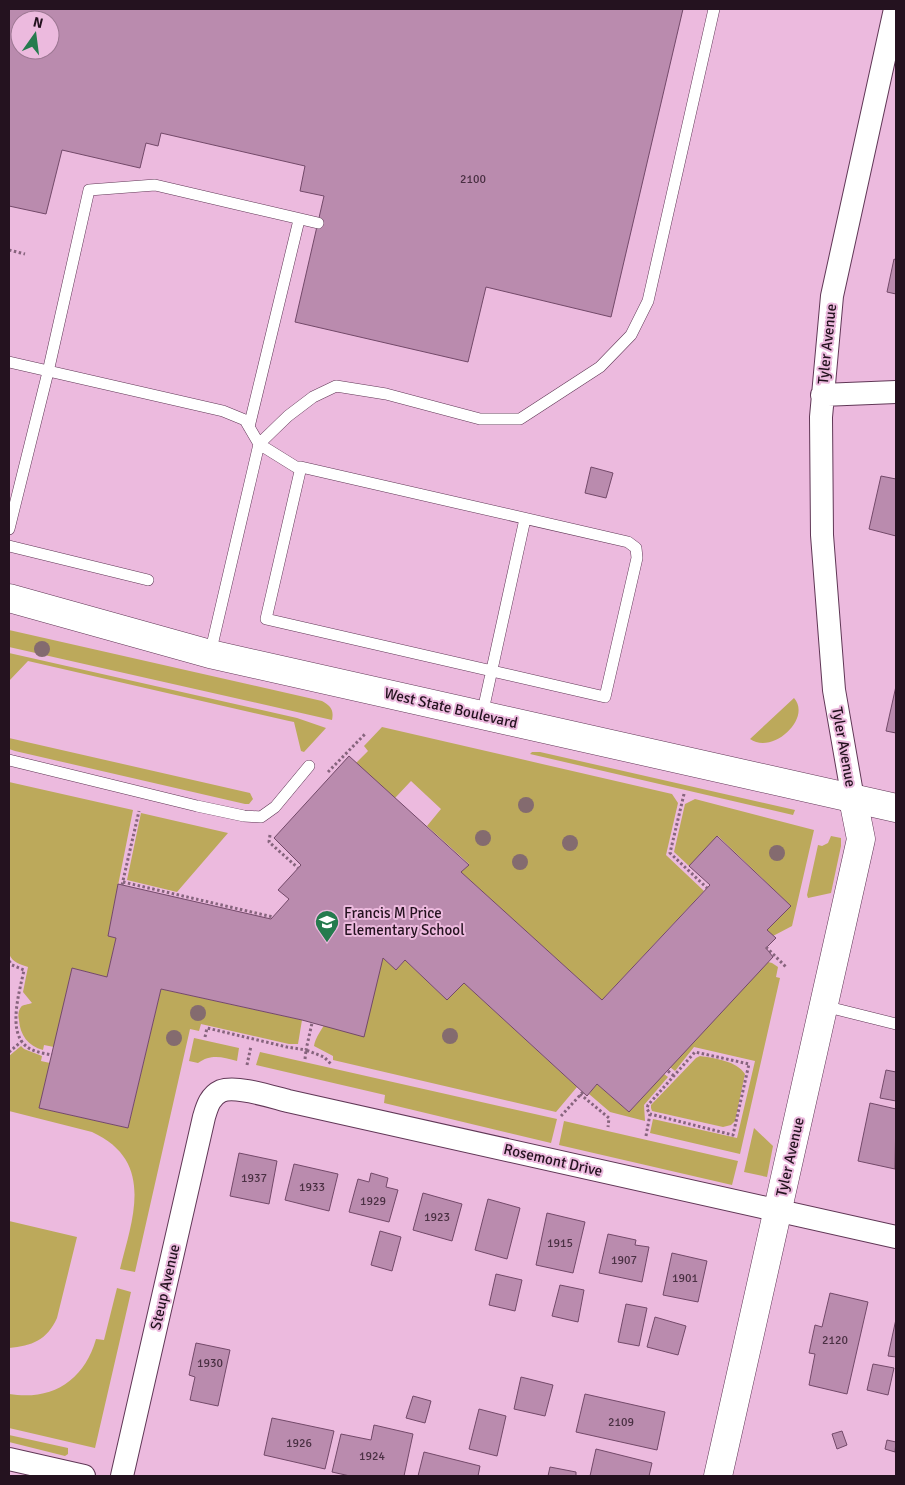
<svg xmlns="http://www.w3.org/2000/svg" width="905" height="1485" font-family="Signika,sans-serif">
<style>
.green{fill:#bca95b}
.building{fill:#ba8bae;stroke:#734969;fill-rule:evenodd}
.lines{fill:none;stroke-linecap:round;stroke-linejoin:round}
.lane-casing{stroke:#603756;stroke-width:12}
.street-casing{stroke:#603756;stroke-width:24}
.secondary-casing{stroke:#603756;stroke-width:29}
.primary-casing{stroke:#603756;stroke-width:29}
.path{stroke:#86647d;stroke-width:3;stroke-dasharray:2.5 2.5;stroke-linecap:butt}
.lane{stroke:#fff;stroke-width:11}
.street{stroke:#fff;stroke-width:22}
.secondary{stroke:#fff;stroke-width:28}
.primary{stroke:#fff;stroke-width:28}
.tree{fill:#846b6f}
.labels{text-anchor:middle;dominant-baseline:central;stroke-width:4;stroke-linejoin:round;paint-order:stroke}
.number-label{font-size:12px;fill:#4a3043}
.street-label{font-size:15px;fill:#24121f;stroke:#ecbade}
.poi-label{font-size:15px;fill:#24121f;stroke:#ecbade;text-anchor:start}
</style>
<rect width="100%" height="100%" fill="#ecbade"/>
<path class="green" d="M9,630L322,701C331,706 334,710 332,720L9,647Z
M9,653L297,718L326,728L304,752L301,751L294,722L289,721L28,661L9,681Z
M794,698C812,718 773,755 750,739Z
M382,727L672,794L678,803L666,855L704,891L602,1000L461,872L469,864L427,826L441,809L411,781L395,798L356,763L368,751L364,746Z
M9,738L250,793L253,799L249,804H245L15,751L9,749Z
M532,752H540L795,810L793,815L530,754Z
M9,782L133,810L108,936L116,938L107,977L72,968L54,1047L44,1045L43,1050C28,1046 20,1035 19,1020C18,1016 18,1011 21,1007C23,1004 28,1005 32,1003L23,992L28,967C20,964 13,963 9,954Z
M695,799L814,830L792,926L773,936L767,930L791,906L718,836L689,866L674,852L685,804Z
M141,813L228,833L177,892L127,880Z
M831,836L841,838V846L831,893L808,898L807,895L818,845L822,846L828,843Z
M383,958L396,970L405,960L447,1000L464,983L577,1087L556,1112L333,1060V1056L314,1046C317,1025 366,976 383,958Z
M768,962L772,963L778,967L776,977L780,978L740,1154L650,1133L653,1119L737,1138L755,1061L694,1047L675,1071L670,1067Z
M161,989L302,1020L298,1044H289L201,1024L199,1031L190,1029L135,1272L120,1269C133,1217 155,1161 92,1132L9,1111V1056L21,1046L24,1049L42,1056L41,1061L50,1063L39,1108L128,1128Z
M194,1038L239,1048L237,1061C222,1057 211,1054 198,1063L189,1061Z
M260,1052L557,1119L551,1143L384,1103L385,1095L256,1065Z
M700,1056C714,1058 737,1061 745,1074L735,1121L731,1125L723,1127L652,1111L651,1108V1105L696,1058Z
M664,1074L668,1077L644,1105L645,1121L610,1112L589,1094L597,1084L629,1112Z
M564,1121L738,1161L732,1185L559,1145Z
M754,1128L773,1146L767,1177L744,1172Z
M9,1221L77,1237L57,1318C47,1340 32,1346 9,1348Z
M117,1288L131,1292L95,1448L9,1428V1394C52,1401 84,1381 96,1339L104,1340Z
M9,1435L68,1448V1454L65,1456L9,1442Z"/>
<path class="building" d="M9,9H683L611,317L486,287L468,362L295,322L324,196L300,191L305,166L161,133L158,146L146,143L140,168L62,150L46,214L9,206ZM20,20H50V50H20Z
M894,259L896,260V294L887,292Z
M591,467L613,473L606,498L585,493Z
M881,476L896,479V536L869,529Z
M896,686V733L886,731Z
M349,756L469,865L461,872L602,1000L710,885L689,866L717,836L791,906L767,930L776,938L766,948L773,957L629,1112L597,1084L587,1096L464,983L447,1000L405,960L396,970L383,958L364,1037L302,1020L161,989L128,1128L39,1108L72,968L107,977L116,938L108,936L118,884L271,919L289,899L278,890L301,865L274,838Z
M886,1070L896,1072V1101L880,1098Z
M870,1103L896,1109L895,1169L858,1161Z
M239,1153L277,1161L269,1204L230,1196Z
M294,1164L338,1174L329,1211L285,1200Z
M371,1173L388,1178L386,1187L398,1190L389,1222L349,1212L358,1179L369,1182Z
M423,1193L462,1204L452,1241L413,1230Z
M488,1199L520,1208L507,1259L475,1250Z
M547,1213L585,1222L573,1273L536,1265Z
M380,1231L401,1237L392,1271L371,1265Z
M608,1234L636,1240L635,1245L649,1247L642,1282L599,1273Z
M672,1253L707,1261L698,1302L663,1295Z
M496,1274L522,1280L515,1311L489,1305Z
M560,1285L584,1290L578,1322L552,1316Z
M830,1293L868,1302L847,1394L809,1385L815,1354L809,1353L815,1325L822,1327Z
M626,1304L647,1308L639,1346L618,1342Z
M655,1317L686,1326L678,1355L647,1347Z
M896,1319V1357L888,1356Z
M196,1343L230,1350L218,1406L190,1400L195,1377L189,1375Z
M873,1364L894,1368L888,1395L867,1390Z
M521,1377L553,1385L545,1416L514,1409Z
M585,1394L665,1412L657,1450L576,1432Z
M413,1396L431,1401L425,1423L406,1418Z
M479,1409L506,1416L497,1456L469,1449Z
M272,1418L334,1431L325,1469L264,1455Z
M374,1425L413,1434L404,1476H350L332,1472L341,1434L371,1440Z
M842,1431L847,1445L837,1449L832,1434Z
M887,1440L896,1442L895,1452L885,1449Z
M596,1449L652,1463L649,1476H590Z
M424,1452L480,1466L478,1476H418Z
M550,1467L576,1472V1476H548Z"/>
<g class="lines">
<g class="lane-casing">
<path id="lane" d="M9,362L223,411L245,420L259,444L210,654
M249,427L299,220
M301,467L266,619L605,697L637,558L636,548L628,542L301,467H296L259,444L288,416L313,397L336,386L386,394L480,419H520L600,367L631,335L648,301L714,9
M9,529L48,372L89,190L155,185L318,223
M9,546L148,580
M482,715L525,519
M9,760L197,806L244,816L261,817L275,807L309,766
M824,1006L896,1024"/>
</g>
<g class="street-casing">
<path id="street" d="M822,395L896,392
M853,799L834,690L822,535L821,417L832,296L895,9
M9,1459L84,1476
M122,1476L204,1117C207,1107 210,1096 221,1091C236,1085 272,1097 288,1101L896,1237"/>
</g>
<g class="secondary-casing">
<path id="secondary" d="M718,1476L861,839L853,799"/>
</g>
<g class="primary-casing">
<path id="primary" d="M9,598L210,654L896,808"/>
</g>
<path class="path" d="M9,250L25,254
M328,772L366,733
M684,794L670,853L707,888
M270,835L269,842L298,868
M123,882L273,917
M122,885L139,811
M766,947L787,968
M9,961L12,965L24,970C20,990 7,1031 26,1046C33,1052 43,1053 52,1055
M205,1037L207,1028L287,1047L306,1050L312,1023
M9,1052L22,1041
M305,1059L306,1050L324,1057L332,1065
M247,1065L251,1046
M668,1071L674,1076
M580,1094L609,1118L608,1127
M561,1116L583,1092
M646,1136L650,1114L647,1109L648,1105L695,1052L749,1064L733,1135L650,1114"/>
<use href="#lane" class="lane"/>
<use href="#street" class="street"/>
<use href="#secondary" class="secondary"/>
<use href="#primary" class="primary"/>
</g>
<g class="tree">
<circle cx="42" cy="649" r="8"/>
<circle cx="526" cy="805" r="8"/>
<circle cx="483" cy="838" r="8"/>
<circle cx="570" cy="843" r="8"/>
<circle cx="777" cy="853" r="8"/>
<circle cx="520" cy="862" r="8"/>
<circle cx="198" cy="1013" r="8"/>
<circle cx="450" cy="1036" r="8"/>
<circle cx="174" cy="1038" r="8"/>
</g>
<defs>
<g id="school-pin" transform="scale(1.25)"><path d="M0 17L-7.5 6A9.5 9.5 0 1 1 7.5 6Z" fill="#257b4e" stroke="#ecbade"/><path d="M0-5L7-2L0 1L-7-2ZM-4 1L0 2.5L4 1V4Q0 6-4 4Z" fill="#fff"/></g>
</defs>
<g fill-rule="evenodd">
<use href="#school-pin" x="327" y="922"/>
</g>
<g class="labels">
<g class="number-label">
<text x="473" y="179">2100</text>
<text x="254" y="1178">1937</text>
<text x="312" y="1187">1933</text>
<text x="373" y="1201">1929</text>
<text x="437" y="1217">1923</text>
<text x="560" y="1243">1915</text>
<text x="624" y="1260">1907</text>
<text x="685" y="1278">1901</text>
<text x="835" y="1340">2120</text>
<text x="210" y="1363">1930</text>
<text x="621" y="1422">2109</text>
<text x="299" y="1443">1926</text>
<text x="372" y="1456">1924</text>
</g>
<g class="street-label">
<text transform="translate(827 344) rotate(-84)">Tyler Avenue</text>
<text transform="translate(451 708) rotate(13)">West State Boulevard</text>
<text transform="translate(844 747) rotate(80)">Tyler Avenue</text>
<text transform="translate(790 1157) rotate(-77)">Tyler Avenue</text>
<text transform="translate(553 1160) rotate(13)">Rosemont Drive</text>
<text transform="translate(165 1287) rotate(-77)">Steup Avenue</text>
</g>
<g class="poi-label">
<text x="344" y="913">Francis M Price<tspan x="344" dy="17">Elementary School</tspan></text>
</g>
</g>
<rect width="905" height="1485" fill="none" stroke="#24121f" stroke-width="20"/>
<g transform="translate(35 35) rotate(14)"><circle r="24" fill="#ecbade" stroke="#9c7792"/>
<path d="M0-4L9 19L0 12L-9 19Z" fill="#257b4e"/>
<text y="-8" font-size="14" font-weight="bold" text-anchor="middle" fill="#24121f">N</text>
</g>
</svg>
